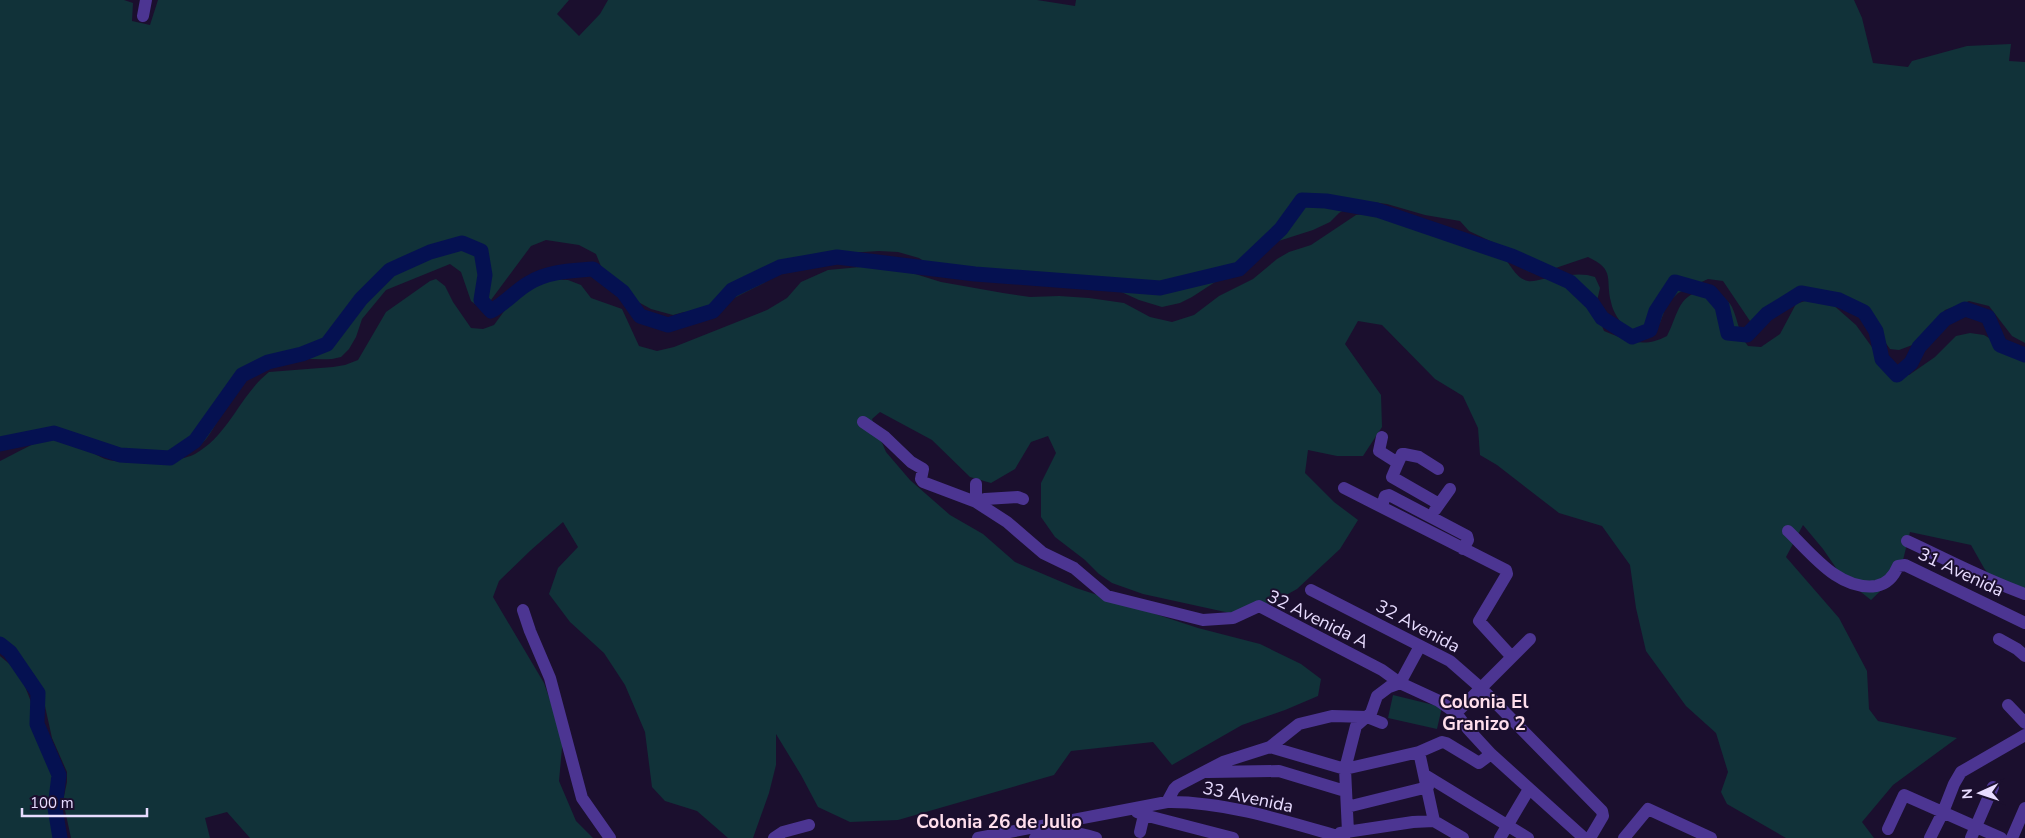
<svg xmlns="http://www.w3.org/2000/svg" width="2025" height="838" font-family="'Nunito Sans',sans-serif">
<style>
.green{fill:#113239}
.lines{fill:none;stroke-linecap:round;stroke-linejoin:round}
.river{stroke:#051151;stroke-width:15}
.minor{stroke:#4c3592;stroke-width:12}
.labels{text-anchor:middle;dominant-baseline:central;stroke-width:4;stroke-linejoin:round;paint-order:stroke}
.street-label{font-size:18px;fill:#e8dcff;stroke:#1b0f2e}
.neighbourhood-label{font-size:19px;font-weight:bold;fill:#ffdeec;stroke:#1b0f2e}
</style>
<rect width="100%" height="100%" fill="#1b0f2e"/>
<path class="green" d="M0,0H124L133,3L132,21L150,25L158,0H569L557,14L579,36L600,14L608,0H1037L1075,6L1076,0H1854L1862,18L1873,63L1908,67L1912,61L1967,46L2011,44L2009,61L2025,62V343L2012,336L1989,306L1969,301L1945,310L1915,344L1899,350L1890,349L1873,325L1846,301L1814,293L1791,299L1763,323L1754,327L1723,281L1708,279L1678,293L1667,304L1660,323L1646,333L1626,330C1620,321 1613,313 1611,302C1605,279 1616,270 1588,257L1538,274L1527,271L1519,258L1503,247L1469,231L1460,221L1425,215L1387,204L1372,202L1351,206L1339,213L1330,222L1313,230L1266,245L1255,256L1192,297L1180,303L1162,307L1139,300L1117,290L1055,277L1026,273L962,271L930,265L919,258L898,252L879,251L815,255L788,264L764,283L708,311L684,312L673,315L651,309L609,286L596,254L579,245L546,240L531,246L488,304L480,308L471,301L461,272L450,264L386,290L362,319L356,337L349,349L341,357L332,359C313,360 290,357 271,362C229,373 218,443 191,451C177,455 133,456 119,452C95,443 74,427 47,429C31,429 15,437 0,443Z
M1371,213C1412,214 1467,231 1500,255C1511,262 1514,278 1528,281C1532,282 1538,280 1543,279C1560,277 1579,271 1595,277L1600,288L1597,301L1598,316L1604,331C1627,340 1643,349 1667,336C1679,313 1678,290 1711,291C1718,291 1729,301 1732,307C1738,320 1739,335 1748,346L1761,347L1780,334L1796,304L1811,299L1831,303L1856,325L1887,368L1897,374L1909,375L1935,357L1956,336L1970,333L1984,335L1996,342L2005,354L2025,362V592L1998,587L1984,568L1971,545L1910,532L1900,572L1871,600L1843,578L1823,549L1803,525L1786,557L1839,618L1867,671L1869,709L1878,721L1957,738L1893,785L1862,822L1874,838H1786L1727,804L1721,792L1728,772L1716,733L1686,706L1646,651L1636,608L1630,565L1602,526L1559,513L1497,465L1480,455L1478,428L1463,396L1435,379L1382,325L1358,321L1345,344L1381,395L1382,427L1363,456H1337L1308,450L1305,473L1334,502L1358,520L1340,549L1297,589L1270,604L1239,615L1143,594L1112,583L1099,574L1085,560L1055,537L1041,517V483L1056,453L1048,436L1031,442L1015,469L991,483L970,477L932,440L880,412L872,419L886,452L910,480L950,515L983,534L1015,562L1076,588L1198,628L1260,644L1301,664L1321,679L1318,696L1285,710L1242,725L1172,765L1153,742L1071,751L1054,775L898,820L850,822L818,807L801,775L776,734V765L769,793L753,838H728L697,811L665,801L652,787L645,732L625,685L604,653L570,622L549,594L558,568L578,547L563,522L531,550L499,581L493,597L544,683L563,737L559,781L576,821L593,838H250L227,812L205,818L210,838H71L63,801L67,782V772L52,738L43,697L35,676L23,660L0,637V461C13,455 43,437 56,437C73,437 90,453 105,459C122,465 179,463 195,454C229,435 240,395 269,372L333,367L345,365L358,360L386,312L430,281L436,279L445,286L453,302L471,328L483,329L494,325L505,310L518,287L528,278L568,280L581,285L591,298L622,309L639,346L657,351L674,347L767,310L787,298L801,282L828,270L871,266L896,268L941,282L1003,293L1030,297L1059,296L1089,298L1124,303L1150,317L1172,322L1194,315L1219,296L1253,279L1277,259L1289,252L1311,245L1356,215Z
M0,656L13,667L22,679L55,762L53,791L58,838H0Z
M1393,695L1442,707L1437,729L1388,718Z"/>
<g class="lines">
<path class="river" d="M0,444L54,433L120,455L170,458L195,441L242,375L268,362L302,354L327,344L361,299L390,270L430,252L462,243L481,251L485,275L481,300L491,311C506,303 515,291 529,283C548,271 571,271 593,269L623,292L640,316L668,325L713,311L732,290L780,267L837,257L975,274L1160,288L1239,269L1281,229L1302,200L1326,201L1377,210L1512,256L1570,282L1592,303L1602,318L1632,337L1650,330L1656,311L1675,282L1710,292L1722,306L1728,333L1747,335L1767,314L1801,293L1839,300L1864,312L1876,331L1882,359L1897,375L1911,363L1919,347L1945,319L1965,309L1988,317L2000,345L2025,355
M0,644L10,652L38,693L37,724L59,775L55,808L60,838"/>
<path class="minor" d="M143,16L146,0
M863,422L885,437L911,462L923,469L921,479L923,482L976,502L1007,522L1043,553L1074,568L1107,596L1203,620L1233,618L1259,606L1382,670L1400,683L1439,701L1456,713L1468,729L1491,754L1584,838
M1382,437L1379,451L1398,463L1392,477L1439,504
M1398,463L1402,454H1404L1419,457L1438,469
M976,484V502L985,499L1018,497L1023,499
M1344,488L1506,570L1507,574L1479,621L1511,656
M1382,506L1385,496L1389,495L1467,536L1468,540L1463,549
M1435,510L1450,489
M1788,531C1812,554 1839,591 1876,586C1887,584 1894,576 1898,566L1905,565L2025,623
M1907,541C1946,559 1985,580 2025,594
M1311,590L1450,661L1482,689L1602,811L1603,816L1590,838
M523,610L530,631L550,678L582,798L610,838
M1999,639L2017,649L2025,656
M2008,705L2025,723
M1456,713L1530,639
M1270,747L1345,769L1419,752L1442,742L1446,743L1479,763L1491,754
M1419,752L1434,821
M1208,772L1279,771L1345,791
M1425,775L1528,838
M1167,802L1174,789L1177,786L1223,762L1270,747L1299,724L1332,716L1367,717L1382,723
M1347,807L1428,787
M1137,812L1144,815L1140,832
M1144,815L1233,838
M1888,829L1904,795L2001,838
M1348,832L1345,769L1356,726L1371,713L1377,696L1389,687L1400,683L1420,646
M1340,833L1413,822L1434,821L1463,838
M774,838L783,832L809,825
M978,838L1167,802C1224,801 1289,822 1344,838
M1035,838C1059,833 1072,830 1096,838
M1500,838L1529,789
M1624,838L1648,809L1711,838
M1930,838L1943,812L1954,784L1961,772L2025,735
M1971,838L1993,787
M2012,838L2025,808"/>
</g>
<g class="labels">
<g class="street-label">
<text transform="translate(1961 572) rotate(25)">31 Avenida</text>
<text transform="translate(1318 619) rotate(26)">32 Avenida A</text>
<text transform="translate(1418 626) rotate(28)">32 Avenida</text>
<text transform="translate(1248 797) rotate(12)">33 Avenida</text>
</g>
<g class="neighbourhood-label">
<text x="1484" y="702">Colonia El<tspan x="1484" dy="22">Granizo 2</tspan></text>
<text x="999" y="822">Colonia 26 de Julio</text>
</g>
</g>
<g transform="translate(1980 793) rotate(267)" stroke="#1b0f2e" stroke-width="4" paint-order="stroke">
<path d="M0-4L9 19L0 12L-9 19Z" fill="#e8dcff"/>
<text y="-8" font-size="14" font-weight="bold" text-anchor="middle" fill="#e8dcff">N</text>
</g>
<path d="M22 808v8h125v-8" fill="none" stroke="#e8dcff" stroke-width="2.5"/>
<text x="30" y="808" font-size="15" fill="#e8dcff" stroke="#1b0f2e" stroke-width="4" paint-order="stroke">100 m</text>
</svg>
